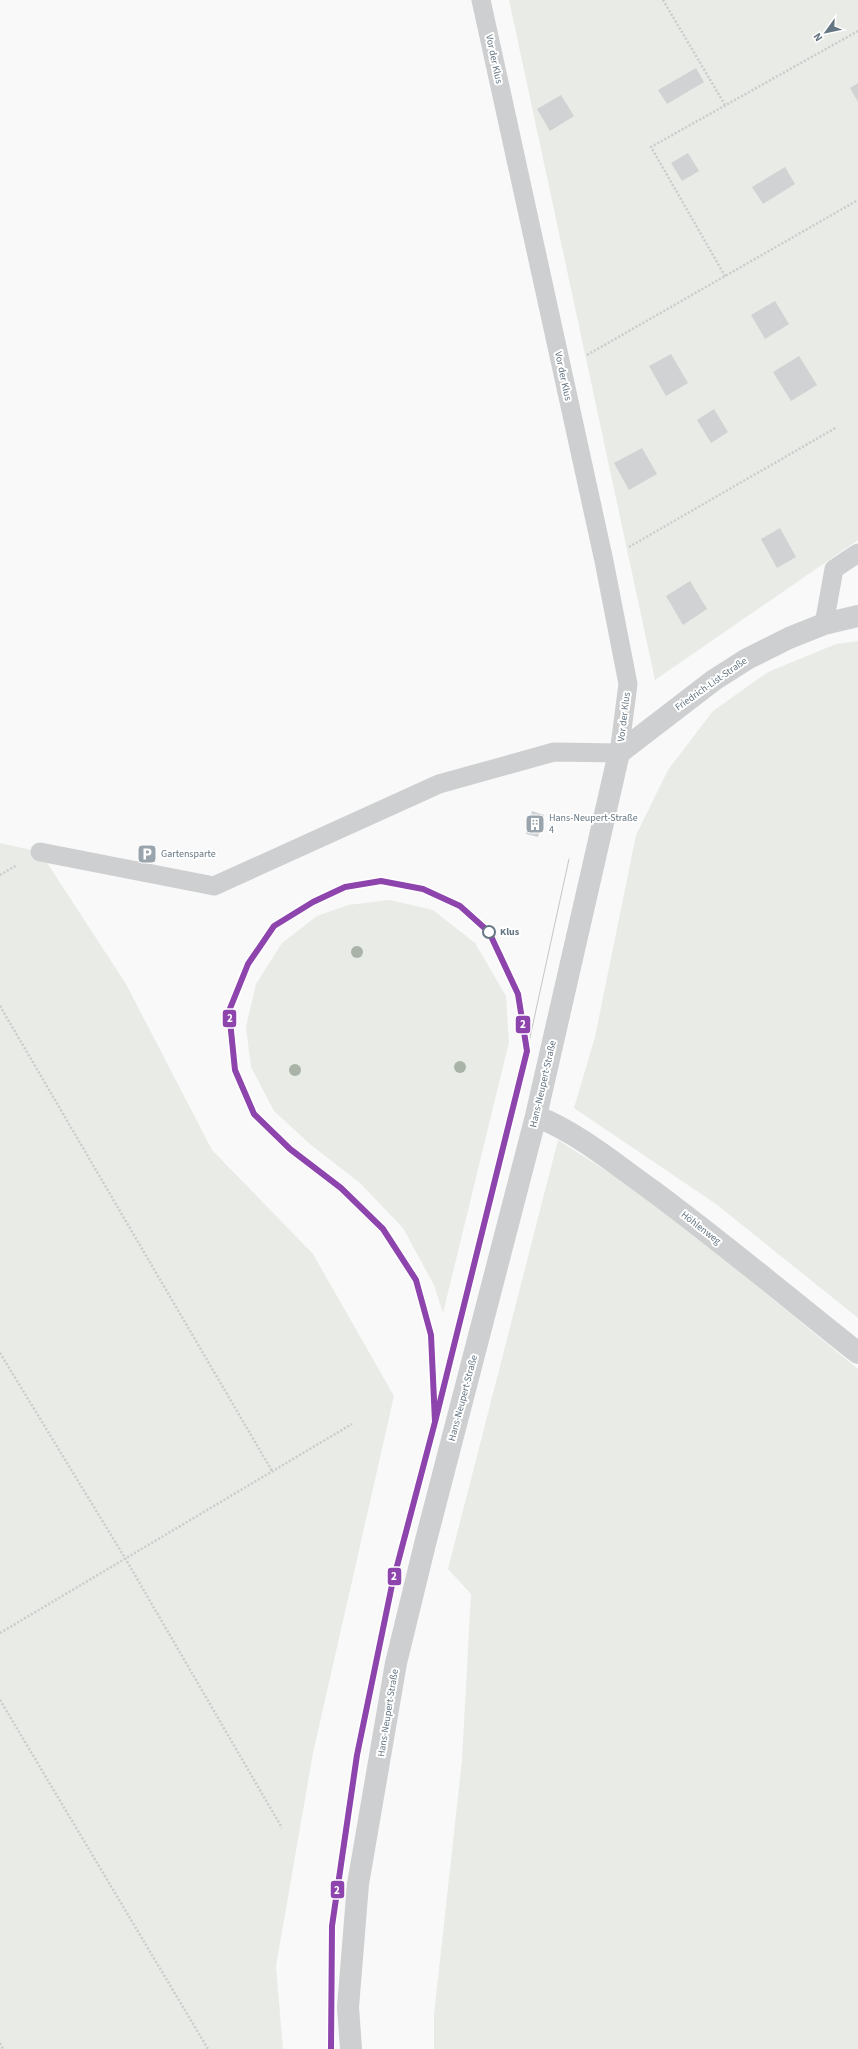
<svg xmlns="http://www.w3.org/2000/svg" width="858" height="2049" font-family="'Source Sans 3',sans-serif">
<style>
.green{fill:#e8ebe6}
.building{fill:#d0d2d3}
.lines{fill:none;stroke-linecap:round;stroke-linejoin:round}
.path{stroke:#cbcccd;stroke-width:2.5;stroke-dasharray:2 2;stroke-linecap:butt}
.lane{stroke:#cecfd0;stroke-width:19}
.street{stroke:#cecfd0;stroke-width:22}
.tram{stroke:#c3c5c6;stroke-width:1}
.tram-1-casing{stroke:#fff;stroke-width:9}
.tram-1{stroke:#8e44ad;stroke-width:6}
.tree{fill:#a9b3a7}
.stop-dot{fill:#fff;stroke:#657683;stroke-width:2}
.labels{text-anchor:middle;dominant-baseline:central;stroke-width:4;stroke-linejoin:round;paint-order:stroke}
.street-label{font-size:10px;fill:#657683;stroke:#fff}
.poi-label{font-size:10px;fill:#657683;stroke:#fff;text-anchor:start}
.stop-label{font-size:10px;font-weight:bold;fill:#657683;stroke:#fff;text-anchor:start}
.line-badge{stroke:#fff;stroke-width:1.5}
.badge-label{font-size:11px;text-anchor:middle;font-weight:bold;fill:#fff}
</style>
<rect width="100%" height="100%" fill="#f9f9f9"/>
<path class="green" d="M509,0H858V540L655,680Z
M858,641V1318L716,1204L574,1108L595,1037L636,835L668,770L713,711L768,672L836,644Z
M0,843L40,852L126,984L212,1150L313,1254L394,1396L313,1753L276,1966L283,2049H0Z
M390,900L433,910L475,943L506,996L509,1042L443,1313L434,1285L403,1228L360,1183L311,1145L274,1111L251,1067L246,1027L256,984L282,943L317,916L348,905Z
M558,1140L652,1200L858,1369V2049H434V2015L462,1760L471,1594L448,1569Z"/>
<path class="building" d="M696,68L704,82L667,104L658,90Z
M858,83V102L850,88Z
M561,95L574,116L550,131L537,109Z
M688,153L699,171L682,181L671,163Z
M785,167L795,184L763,204L752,187Z
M775,301L789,324L765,339L751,315Z
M671,354L688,383L666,396L649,366Z
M799,356L817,385L791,401L773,372Z
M714,409L728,432L711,443L697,420Z
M642,448L657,474L629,490L614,463Z
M780,528L796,557L777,568L761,539Z
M690,581L707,609L683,625L666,596Z
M532,811L544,815L538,837L526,834Z"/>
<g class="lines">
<path class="path" d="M663,0L725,105
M725,276L651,147L858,31
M587,355L858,200
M629,547L837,427
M0,875L17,865
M0,1006L272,1471
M0,1353L125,1558L282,1828
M0,1633L352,1424
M0,1700L208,2049
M0,2043L3,2049"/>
<path class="lane" d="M824,624L834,569L858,553
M40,852L214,886L439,784L554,752L619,753L628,684L604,561L481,0"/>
<path class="street" d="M536,1116C580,1134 615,1164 653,1191C723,1243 790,1299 858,1353
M351,2049L348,2007L358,1884L396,1663L425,1544L536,1116L619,753L714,680L747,659L789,638L824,624L858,616"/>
<path class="tram" d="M527,1051L569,859"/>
<g class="tram-1-casing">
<path id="tram-1" d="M381,881L423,889L460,906L489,932L518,994L527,1051L435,1422L431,1335L416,1280L383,1229L341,1188L290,1149L254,1114L235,1070L229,1011L248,964L274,926L313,902L345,887Z
M331,2049L332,1926L357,1755L392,1585L435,1422"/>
</g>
<use href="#tram-1" class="tram-1"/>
</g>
<g class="tree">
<circle cx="357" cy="952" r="6"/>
<circle cx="460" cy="1067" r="6"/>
<circle cx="295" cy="1070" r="6"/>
</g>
<defs>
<g id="building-square" transform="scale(1)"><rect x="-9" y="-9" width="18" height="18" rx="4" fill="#99a4ac" stroke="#fff"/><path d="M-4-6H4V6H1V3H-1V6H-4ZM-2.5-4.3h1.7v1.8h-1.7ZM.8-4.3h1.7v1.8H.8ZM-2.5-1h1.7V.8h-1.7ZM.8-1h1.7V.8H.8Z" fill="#fff"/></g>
<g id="parking-square" transform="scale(1)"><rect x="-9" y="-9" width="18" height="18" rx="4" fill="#99a4ac" stroke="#fff"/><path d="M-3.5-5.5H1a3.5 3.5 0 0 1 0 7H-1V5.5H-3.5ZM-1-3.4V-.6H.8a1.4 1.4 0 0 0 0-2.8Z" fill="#fff"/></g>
</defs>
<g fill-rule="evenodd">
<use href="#building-square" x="535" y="824"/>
<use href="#parking-square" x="147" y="854"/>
</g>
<circle class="stop-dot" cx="489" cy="932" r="6"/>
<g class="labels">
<g class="street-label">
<text transform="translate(494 59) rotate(78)">Vor der Klus</text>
<text transform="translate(563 376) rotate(78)">Vor der Klus</text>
<text transform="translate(711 684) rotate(-35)">Friedrich-List-Straße</text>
<text transform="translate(624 717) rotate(-83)">Vor der Klus</text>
<text transform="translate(543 1084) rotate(-77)">Hans-Neupert-Straße</text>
<text transform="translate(701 1228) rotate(38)">Höhlenweg</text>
<text transform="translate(463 1398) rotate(-75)">Hans-Neupert-Straße</text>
<text transform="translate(388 1713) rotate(-81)">Hans-Neupert-Straße</text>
</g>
<g class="poi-label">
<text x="549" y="818">Hans-Neupert-Straße<tspan x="549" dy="12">4</tspan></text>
<text x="161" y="854">Gartensparte</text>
</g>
<g class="stop-label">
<text x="500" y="932">Klus</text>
</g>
</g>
<g class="line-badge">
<rect x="222" y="1009" width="15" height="19" rx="4" fill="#8e44ad"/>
<rect x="515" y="1015" width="16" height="19" rx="4" fill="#8e44ad"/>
<rect x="387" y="1567" width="15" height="19" rx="4" fill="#8e44ad"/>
<rect x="330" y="1880" width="15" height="19" rx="4" fill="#8e44ad"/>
</g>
<g class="badge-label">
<text x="230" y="1022">2</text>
<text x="523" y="1028">2</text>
<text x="394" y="1580">2</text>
<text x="337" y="1894">2</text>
</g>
<g transform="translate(826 32) rotate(237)" stroke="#ffffff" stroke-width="3" paint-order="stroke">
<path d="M0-3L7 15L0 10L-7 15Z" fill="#657683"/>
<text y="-6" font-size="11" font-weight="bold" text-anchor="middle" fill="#657683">N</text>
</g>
</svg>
